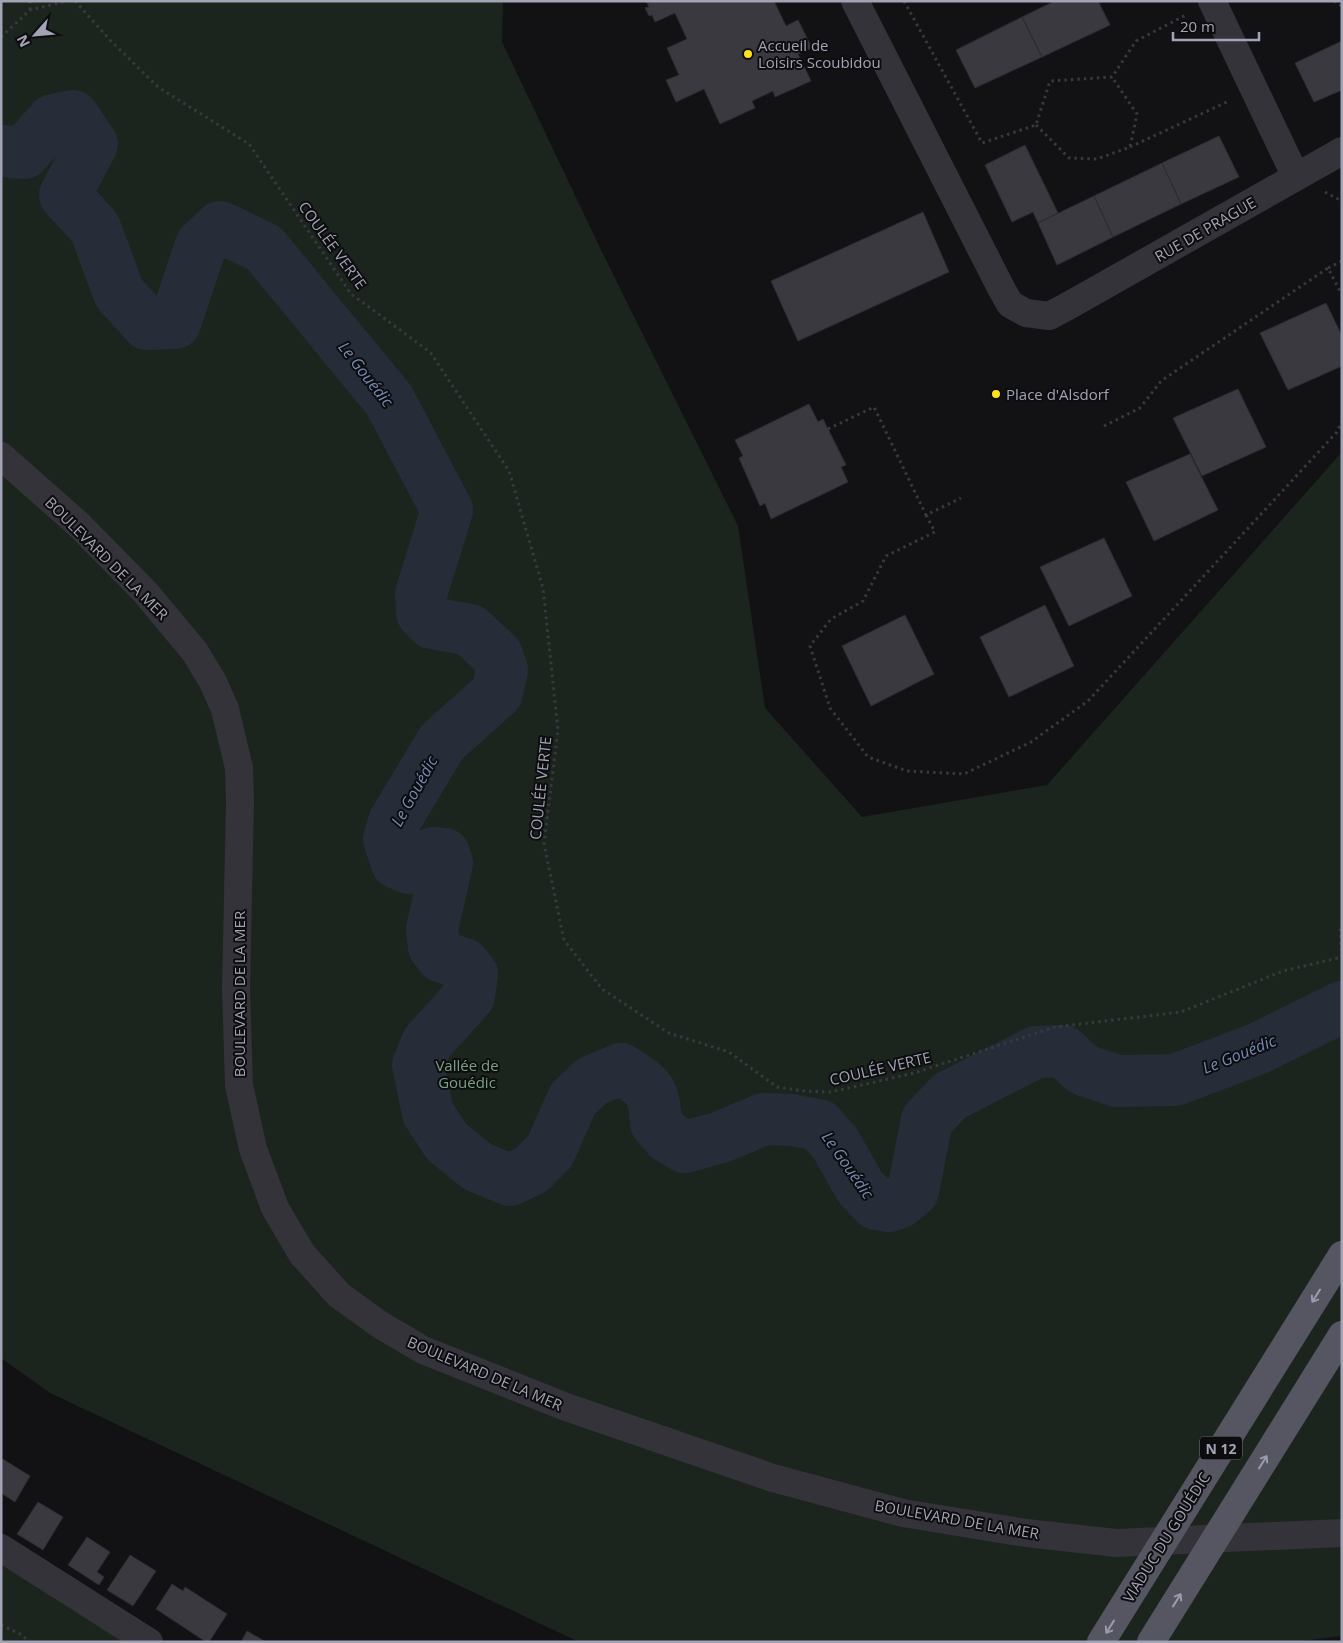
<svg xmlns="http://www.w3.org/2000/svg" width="1343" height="1643" font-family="'Open Sans',sans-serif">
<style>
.green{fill:#1c241e}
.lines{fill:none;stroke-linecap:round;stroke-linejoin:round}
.river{stroke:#272d38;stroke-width:52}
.building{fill:#39393f;stroke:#2d2c30}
.path{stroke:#383940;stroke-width:3;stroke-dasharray:2.5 4;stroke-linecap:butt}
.minor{stroke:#333339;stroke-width:28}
.trunk-bridge{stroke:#565662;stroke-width:28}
.oneway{stroke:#9a9cae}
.poi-dot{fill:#ffe21f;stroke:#0d0d0f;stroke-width:2}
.labels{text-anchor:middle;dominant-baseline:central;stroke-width:4;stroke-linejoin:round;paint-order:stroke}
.shield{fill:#0d0d0f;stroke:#757784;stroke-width:1}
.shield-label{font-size:14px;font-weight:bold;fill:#a2a4b6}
.poi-label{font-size:15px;fill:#a2a4b6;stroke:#0d0d0f;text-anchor:start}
.street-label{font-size:15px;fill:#a2a4b6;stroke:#0d0d0f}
.park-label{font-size:15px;fill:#77a383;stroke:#0d0d0f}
.water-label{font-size:16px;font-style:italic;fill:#758ab5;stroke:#0d0d0f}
</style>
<rect width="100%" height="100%" fill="#121214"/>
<path class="green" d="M1,1H503L502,42L602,252L738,526L765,708L862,817L1047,785L1342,452V1636L1294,1642H579L50,1393L1,1358Z
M1,1564L125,1642H1Z"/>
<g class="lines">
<path class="river" d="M1,151L24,153L53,120L73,116L92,144L65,195L95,228L119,293L147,324L175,323L201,245L220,227L264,248L389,400L447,510L421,594L422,613L432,623L470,630L497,655L502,670L497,693L442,742L394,822L389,840L397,863L409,868L422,863L433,853L444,854L447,863L432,929L434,947L442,957L464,964L472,974L469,996L427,1043L418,1065L428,1113L447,1142L478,1167L510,1180L531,1170L550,1151L573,1099L592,1081L621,1069C649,1087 654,1088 656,1123L668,1137L685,1147L721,1137L764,1119L791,1120L819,1125L835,1143L860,1187L876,1204L889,1206L900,1202L913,1191L927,1120L950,1096L1036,1052L1063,1051L1084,1070L1117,1081L1175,1080L1257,1049L1342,1007"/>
</g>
<path class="building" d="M646,1H774L786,26L798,20L812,48L798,54L811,81L775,97L773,91L752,101L755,108L720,124L704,89L676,102L666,80L679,75L667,48L687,39L675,13L655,22L652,15L649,16L645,8L649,7Z
M1055,1H1104L1099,3L1110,25L1042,57L1022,17Z
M1022,17L1042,57L975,88L956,50Z
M1342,41V90L1314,102L1295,63Z
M1219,136L1239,177L1181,204L1162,163Z
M1025,145L1058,213L1038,223L1033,212L1012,222L985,165Z
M1162,163L1181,204L1113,237L1094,196Z
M1094,196L1113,237L1057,265L1038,223Z
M923,212L949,272L798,341L771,281Z
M1326,303L1342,336V366L1288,390L1260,333Z
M1238,389L1266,447L1202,476L1173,418Z
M809,404L818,422L823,419L846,465L841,467L848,482L771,519L765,503L760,506L739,458L743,456L735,440Z
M1190,454L1218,510L1154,541L1126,482Z
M1104,538L1132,596L1069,626L1040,567Z
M1045,605L1074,666L1009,697L980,637Z
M905,615L934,674L871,706L842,646Z
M1,1458L30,1476L15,1502L1,1493Z
M38,1502L63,1517L43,1550L17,1534Z
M87,1537L110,1552L97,1572L104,1577L99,1585L68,1565Z
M130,1555L156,1571L133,1606L107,1590Z
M172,1584L183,1591L185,1587L227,1614L209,1642H206L156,1609Z
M247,1631L266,1642H241Z"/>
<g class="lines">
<path class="path" d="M75,1L110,40L158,87L249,144L351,294L430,352L509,471L543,588L558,730L544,844L564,940L602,989L669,1033L729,1052L777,1087L804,1091L831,1092L914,1073L1055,1027L1181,1012L1283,971L1342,957
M904,1L982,143L1036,125L1050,81L1112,77L1136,41L1188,14
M1334,1L1342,6
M30,10V1
M1,37L30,10L67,1
M1036,125L1069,158L1097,159L1130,147L1137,114L1112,77
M1130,147L1229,101
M1325,192L1342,201
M1328,268L1342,261
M1104,426L1140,408L1161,381L1328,268L1342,295
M828,429L874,407L926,515L961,498
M926,515L935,532L886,556L863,601L831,619L810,646L830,708L868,757L907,771L964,774L1031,742L1088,701L1337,432L1342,421
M1342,957L1340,928L1342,924
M1,1625L22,1635L29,1642"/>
<path class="minor" d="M855,1L1001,288L1010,304L1026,313L1049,316L1068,306L1342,151
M1212,1L1296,177
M1,456L79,525L145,592L195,652L213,682L225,709L239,768L240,801L236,989L239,1085L253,1149L275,1208L302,1254L339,1295L379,1324L423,1350L566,1407L773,1478L903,1513L1026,1533L1116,1543L1342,1533
M1,1548L149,1642"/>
<path class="trunk-bridge" d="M1101,1642L1342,1255
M1151,1642L1342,1335"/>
</g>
<defs><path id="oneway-shaft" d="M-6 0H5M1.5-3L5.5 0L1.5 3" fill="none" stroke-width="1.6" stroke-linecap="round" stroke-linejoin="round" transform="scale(1.25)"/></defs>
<g class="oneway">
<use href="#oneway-shaft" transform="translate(1316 1296) rotate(122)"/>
<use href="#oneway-shaft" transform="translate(1263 1462) rotate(-58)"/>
<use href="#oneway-shaft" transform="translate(1177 1600) rotate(-58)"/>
<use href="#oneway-shaft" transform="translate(1110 1627) rotate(122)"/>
</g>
<g class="poi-dot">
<circle cx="748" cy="54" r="5"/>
<circle cx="996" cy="394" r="5"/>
</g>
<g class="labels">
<rect class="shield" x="1200" y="1436.5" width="42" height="23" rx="4"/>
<g class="shield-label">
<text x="1221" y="1448">N 12</text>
</g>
<g class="poi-label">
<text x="758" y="45">Accueil de<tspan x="758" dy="17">Loisirs Scoubidou</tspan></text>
<text x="1006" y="394">Place d'Alsdorf</text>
</g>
<g class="street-label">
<text transform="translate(1205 229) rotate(-30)">RUE DE PRAGUE</text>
<text transform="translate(333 245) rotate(54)">COULÉE VERTE</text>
<text transform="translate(107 558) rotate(45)">BOULEVARD DE LA MER</text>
<text transform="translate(540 788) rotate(-84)">COULÉE VERTE</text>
<text transform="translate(239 994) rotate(-90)">BOULEVARD DE LA MER</text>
<text transform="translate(880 1068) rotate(-13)">COULÉE VERTE</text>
<text transform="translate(485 1373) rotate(23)">BOULEVARD DE LA MER</text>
<text transform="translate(957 1519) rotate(10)">BOULEVARD DE LA MER</text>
<text transform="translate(1166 1537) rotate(-58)">VIADUC DU GOUÉDIC</text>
</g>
<g class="park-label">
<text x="467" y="1065">Vallée de<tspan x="467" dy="17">Gouédic</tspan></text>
</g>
<g class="water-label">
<text transform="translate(366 374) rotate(52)">Le Gouédic</text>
<text transform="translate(414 791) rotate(-61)">Le Gouédic</text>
<text transform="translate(1239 1054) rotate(-22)">Le Gouédic</text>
<text transform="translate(848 1165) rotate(55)">Le Gouédic</text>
</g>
</g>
<rect width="1343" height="1643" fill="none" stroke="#a2a4b6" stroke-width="5"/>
<g transform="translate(35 35) rotate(243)" stroke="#0d0d0f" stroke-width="4" paint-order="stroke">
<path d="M0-4L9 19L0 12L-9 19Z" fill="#a2a4b6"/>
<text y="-8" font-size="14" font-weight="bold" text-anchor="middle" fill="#a2a4b6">N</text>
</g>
<path d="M1173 32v8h86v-8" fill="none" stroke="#a2a4b6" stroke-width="2.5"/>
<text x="1180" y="32" font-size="15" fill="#a2a4b6" stroke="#0d0d0f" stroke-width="4" paint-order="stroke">20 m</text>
</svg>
